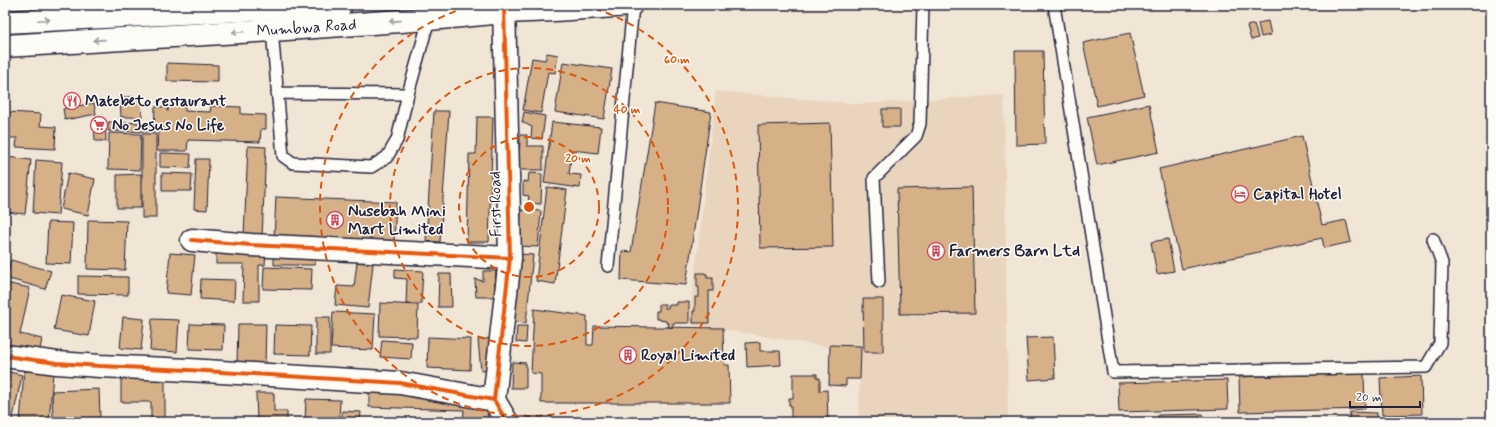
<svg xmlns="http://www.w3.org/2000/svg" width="1496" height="427" font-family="Mynerve,sans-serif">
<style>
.built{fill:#e9d5be}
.building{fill:#d6b087;stroke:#22223b}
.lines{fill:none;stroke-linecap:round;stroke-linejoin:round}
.service-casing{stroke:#22223b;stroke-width:14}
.minor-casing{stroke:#22223b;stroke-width:25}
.primary-casing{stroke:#22223b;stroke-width:25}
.service{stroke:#fdfcf7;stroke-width:11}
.minor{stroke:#fdfcf7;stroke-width:22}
.primary{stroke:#fdfcf7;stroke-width:22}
.cycleway-casing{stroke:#fdfcf7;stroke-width:6}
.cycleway{stroke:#e8590c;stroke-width:4}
.oneway{stroke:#9a9aa2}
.ring{fill:none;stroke:#de560e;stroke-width:2;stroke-dasharray:7 5}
.labels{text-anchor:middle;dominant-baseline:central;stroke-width:3;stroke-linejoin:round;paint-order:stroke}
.street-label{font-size:16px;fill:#22223b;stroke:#fdfcf7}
.poi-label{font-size:16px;font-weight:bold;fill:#22223b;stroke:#fdfcf7;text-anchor:start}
.centre{fill:#de560e;stroke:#fdfcf7;stroke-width:2}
.ring-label{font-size:12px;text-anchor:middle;font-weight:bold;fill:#de560e;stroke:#fdfcf7;stroke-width:3;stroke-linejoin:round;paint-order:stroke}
</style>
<rect width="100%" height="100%" fill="#f1e5d5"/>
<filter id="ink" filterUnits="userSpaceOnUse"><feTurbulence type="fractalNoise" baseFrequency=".025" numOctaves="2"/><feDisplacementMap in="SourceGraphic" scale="8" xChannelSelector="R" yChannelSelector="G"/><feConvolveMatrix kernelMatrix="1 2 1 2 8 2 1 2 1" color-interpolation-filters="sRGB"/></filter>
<g filter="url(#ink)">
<path class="built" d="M716,91L859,104L1004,95L1008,422H859L860,352L689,324Z"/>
<path class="building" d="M1268,21L1271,35L1261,37L1258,23Z
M1254,24L1258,38L1251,40L1247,26Z
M1130,33L1144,95L1097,106L1083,43Z
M1015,51H1043L1045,144L1016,145Z
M547,53L558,55L555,73L548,72L541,113L523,110L532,58L545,60Z
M563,62L612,69L604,119L555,112Z
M167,63L218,65V82L167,81Z
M120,97H141L142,117H121Z
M94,103L96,114L65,120L63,109Z
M655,103L711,112L686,285L621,280L622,251L631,252Z
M1149,104L1159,152L1097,165L1087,117Z
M168,105L185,106V111L210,112L211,106L241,107V114L266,115V129H261L260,142L188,140L187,151H157L158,131H154L155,107H167V111H168Z
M882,109H900V127H882Z
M434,111H449L440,242L426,241Z
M9,112L41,114L40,126L56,127L55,149L16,147L17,138H7Z
M524,112L545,116L542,139L531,138L532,127L522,122Z
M477,117H493L489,242H467L469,154H476Z
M105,119L106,141H95L94,120Z
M108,122L154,123L153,132L108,131Z
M552,122L601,127L598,153L572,150L569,174L581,175L580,188L544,183Z
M830,123L833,247L760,248L758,125Z
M109,133L141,134L140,170L108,169Z
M142,134H156V218H142Z
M520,135H527V146H543V170H519Z
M1302,136L1322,225L1346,220L1351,242L1324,248L1322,238L1182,269L1159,169Z
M248,146L266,147L262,237L244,236Z
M160,153L191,154L190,168L160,167Z
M7,157L31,160L25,214L5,212V176Z
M196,159H209L207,210L194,209Z
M36,160L62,162L58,215L33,213Z
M68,173L95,179L88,215L61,209Z
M162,173L192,174L191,191H162Z
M529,173L542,174L541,204L528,203L529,196L523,195V181L528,182Z
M141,174V208H117V175Z
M547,187L567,190L555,284L536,281Z
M972,187L975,313L900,314L897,189Z
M276,197L396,202L394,242L274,238Z
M521,210L541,211L538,247L519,246Z
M88,220L127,221L125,270L87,269Z
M48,222L73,223L71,264L46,263Z
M1168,239L1174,271L1157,274L1151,242Z
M216,248L266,249L265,265H259V301H243L244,264H216Z
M274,251L315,252V265H274Z
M170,253L195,255L191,295L166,293Z
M521,254L533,255L526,323L514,322Z
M11,260L51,271L45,289L6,278Z
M357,262L373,264L368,308L335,305L337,286L354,287Z
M264,267L312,269L311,290L263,289Z
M395,269L423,271L421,304H406L407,279L395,278Z
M483,271H496L494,297H476L475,279L483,281Z
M697,273H705V274H707V278H713V291H709V323H693V311H695V297H699V287H697Z
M439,274H451L452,307H438Z
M78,276L128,277V295L78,294Z
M201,279L235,280L234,301L200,299Z
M5,283L30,288L20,334L42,339L39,354L5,347Z
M61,295L95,301L89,336L54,330Z
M863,299H883V352H864Z
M677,302H689V323H673V327H668L669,323H666V321L659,320V319H656V311H659V304H665V308H668V305H677Z
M380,303L418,305L417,337L379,336Z
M534,309L587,316V345H593L594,326L723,328L724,365H729L730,403H541V374L531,373Z
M333,312L375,314L373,350L331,348Z
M123,317L144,319L141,350L120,348Z
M316,317H330V354H316Z
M152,319L179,320L177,352L150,350Z
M190,324L224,325L223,350L189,349Z
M238,324H266L265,364H237Z
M275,325L311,326L310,355L274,354Z
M517,326H527L526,343L516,342Z
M428,337L471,339L470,370L427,368Z
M1053,337L1055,378L1029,380L1026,338Z
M492,338L494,370L481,371L478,340Z
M382,340L412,342L411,359L380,357Z
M760,342V351H780L781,365L747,367L746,343Z
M830,345L861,346L860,379H846V386L829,385Z
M512,362L526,363V388H511Z
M5,371L22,375L12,422H5Z
M24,371L53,373L49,422H20Z
M1364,373L1365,409L1240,412L1239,377Z
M793,374H817V378H820V391L827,390L828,422H791V405H789V398H793Z
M121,376H165V420L151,419V402H121Z
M1421,376L1422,414L1382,415L1380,378Z
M1227,380L1228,409L1119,412L1118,383Z
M369,387L489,392L487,422H463L464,410L369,407Z
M99,389L100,418L53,419L52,391Z
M256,393H274V411H287V422H257Z
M306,399L340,400L339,422H305Z
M342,411L361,412L360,422H342Z
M1350,412L1377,413V422H1349Z
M1203,414V422H1158V415Z
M1425,417V422H1408L1407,419Z"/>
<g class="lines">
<g class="service-casing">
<path id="service" d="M1054,5L1113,372L1426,367L1440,343L1442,263L1433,239
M272,30L283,156L293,163L371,167L387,157L397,140L408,94L429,19
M277,93L408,94
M608,266L633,5
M879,282L874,178L916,136L920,124L923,5"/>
</g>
<g class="minor-casing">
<path id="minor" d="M504,5L510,258L494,400L507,422
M192,240L251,245L510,258
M5,356L57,363L100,366L189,370L400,383L494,400"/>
</g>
<g class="primary-casing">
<g id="primary">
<path d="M5,22L341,5"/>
<path id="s1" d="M5,46L272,30L429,19L504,12L554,10L631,5"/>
</g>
</g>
<use href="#service" class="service"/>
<use href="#minor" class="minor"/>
<use href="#primary" class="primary"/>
<g class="cycleway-casing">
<path id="cycleway" d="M504,5L510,258L494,400L507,422
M192,240L251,245L510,258
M5,356L57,363L100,366L189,370L400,383L494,400"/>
</g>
<use href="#cycleway" class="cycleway"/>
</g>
<defs><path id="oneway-shaft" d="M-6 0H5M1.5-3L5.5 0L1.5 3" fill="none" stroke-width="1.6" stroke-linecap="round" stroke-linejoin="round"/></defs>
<g class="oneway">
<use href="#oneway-shaft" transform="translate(44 20) rotate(-3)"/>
<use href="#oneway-shaft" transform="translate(395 21) rotate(176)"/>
<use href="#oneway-shaft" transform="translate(238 32) rotate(177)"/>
<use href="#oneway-shaft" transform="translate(99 40) rotate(176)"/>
</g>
</g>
<g class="ring">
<circle cx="529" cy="207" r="70"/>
<circle cx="529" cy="207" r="139"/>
<path d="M583 5A209 209 0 1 1 475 5"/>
</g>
<defs>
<g id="restaurant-ring" transform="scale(0.9)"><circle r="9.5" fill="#fdfcf7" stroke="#d1495b" stroke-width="1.5"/><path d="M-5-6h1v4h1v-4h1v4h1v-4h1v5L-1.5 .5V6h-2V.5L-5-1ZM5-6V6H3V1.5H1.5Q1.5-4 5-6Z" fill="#d1495b"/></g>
<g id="supermarket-ring" transform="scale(0.9)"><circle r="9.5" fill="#fdfcf7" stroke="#d1495b" stroke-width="1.5"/><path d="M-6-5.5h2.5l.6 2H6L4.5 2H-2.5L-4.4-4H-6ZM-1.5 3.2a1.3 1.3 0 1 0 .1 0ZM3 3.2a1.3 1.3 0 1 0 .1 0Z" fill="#d1495b"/></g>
<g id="hotel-ring" transform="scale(0.9)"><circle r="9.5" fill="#fdfcf7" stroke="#d1495b" stroke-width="1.5"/><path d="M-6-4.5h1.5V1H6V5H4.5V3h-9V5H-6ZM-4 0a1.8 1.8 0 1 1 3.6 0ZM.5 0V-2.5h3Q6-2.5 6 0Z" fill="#d1495b"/></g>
<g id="building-ring" transform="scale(0.9)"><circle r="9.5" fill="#fdfcf7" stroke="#d1495b" stroke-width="1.5"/><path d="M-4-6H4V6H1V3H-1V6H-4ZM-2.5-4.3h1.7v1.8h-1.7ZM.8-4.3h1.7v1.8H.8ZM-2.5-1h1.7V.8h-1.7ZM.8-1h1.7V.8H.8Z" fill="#d1495b"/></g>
</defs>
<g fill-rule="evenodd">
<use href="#restaurant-ring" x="72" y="101"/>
<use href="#supermarket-ring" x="99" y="125"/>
<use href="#hotel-ring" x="1240" y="194"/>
<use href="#building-ring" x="335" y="220"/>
<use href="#building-ring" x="936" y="251"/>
<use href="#building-ring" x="628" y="355"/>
</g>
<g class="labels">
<g class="street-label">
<text stroke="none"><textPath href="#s1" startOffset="302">Mumbwa Road</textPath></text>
<text transform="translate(496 204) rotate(-91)">First Road</text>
</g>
<g class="poi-label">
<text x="85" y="101">Matebeto restaurant</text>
<text x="112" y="125">No Jesus No Life</text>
<text x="1253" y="194">Capital Hotel</text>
<text x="348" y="211">Nusebah Mini<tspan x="348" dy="18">Mart Limited</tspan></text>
<text x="949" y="251">Farmers Barn Ltd</text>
<text x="641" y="355">Royal Limited</text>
</g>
</g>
<circle cx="529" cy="207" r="6" class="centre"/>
<g class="ring-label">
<text x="677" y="63">60 m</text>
<text x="627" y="113">40 m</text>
<text x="578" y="162">20 m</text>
</g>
<rect width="1496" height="427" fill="none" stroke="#fdfcf7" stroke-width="20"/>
<rect x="10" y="10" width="1476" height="407" fill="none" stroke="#22223b" stroke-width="1.5" filter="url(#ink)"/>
<path d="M1350 401v6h70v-6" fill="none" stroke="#22223b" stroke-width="2"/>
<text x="1356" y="401" font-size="12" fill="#22223b" stroke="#fdfcf7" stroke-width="3" paint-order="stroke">20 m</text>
</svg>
